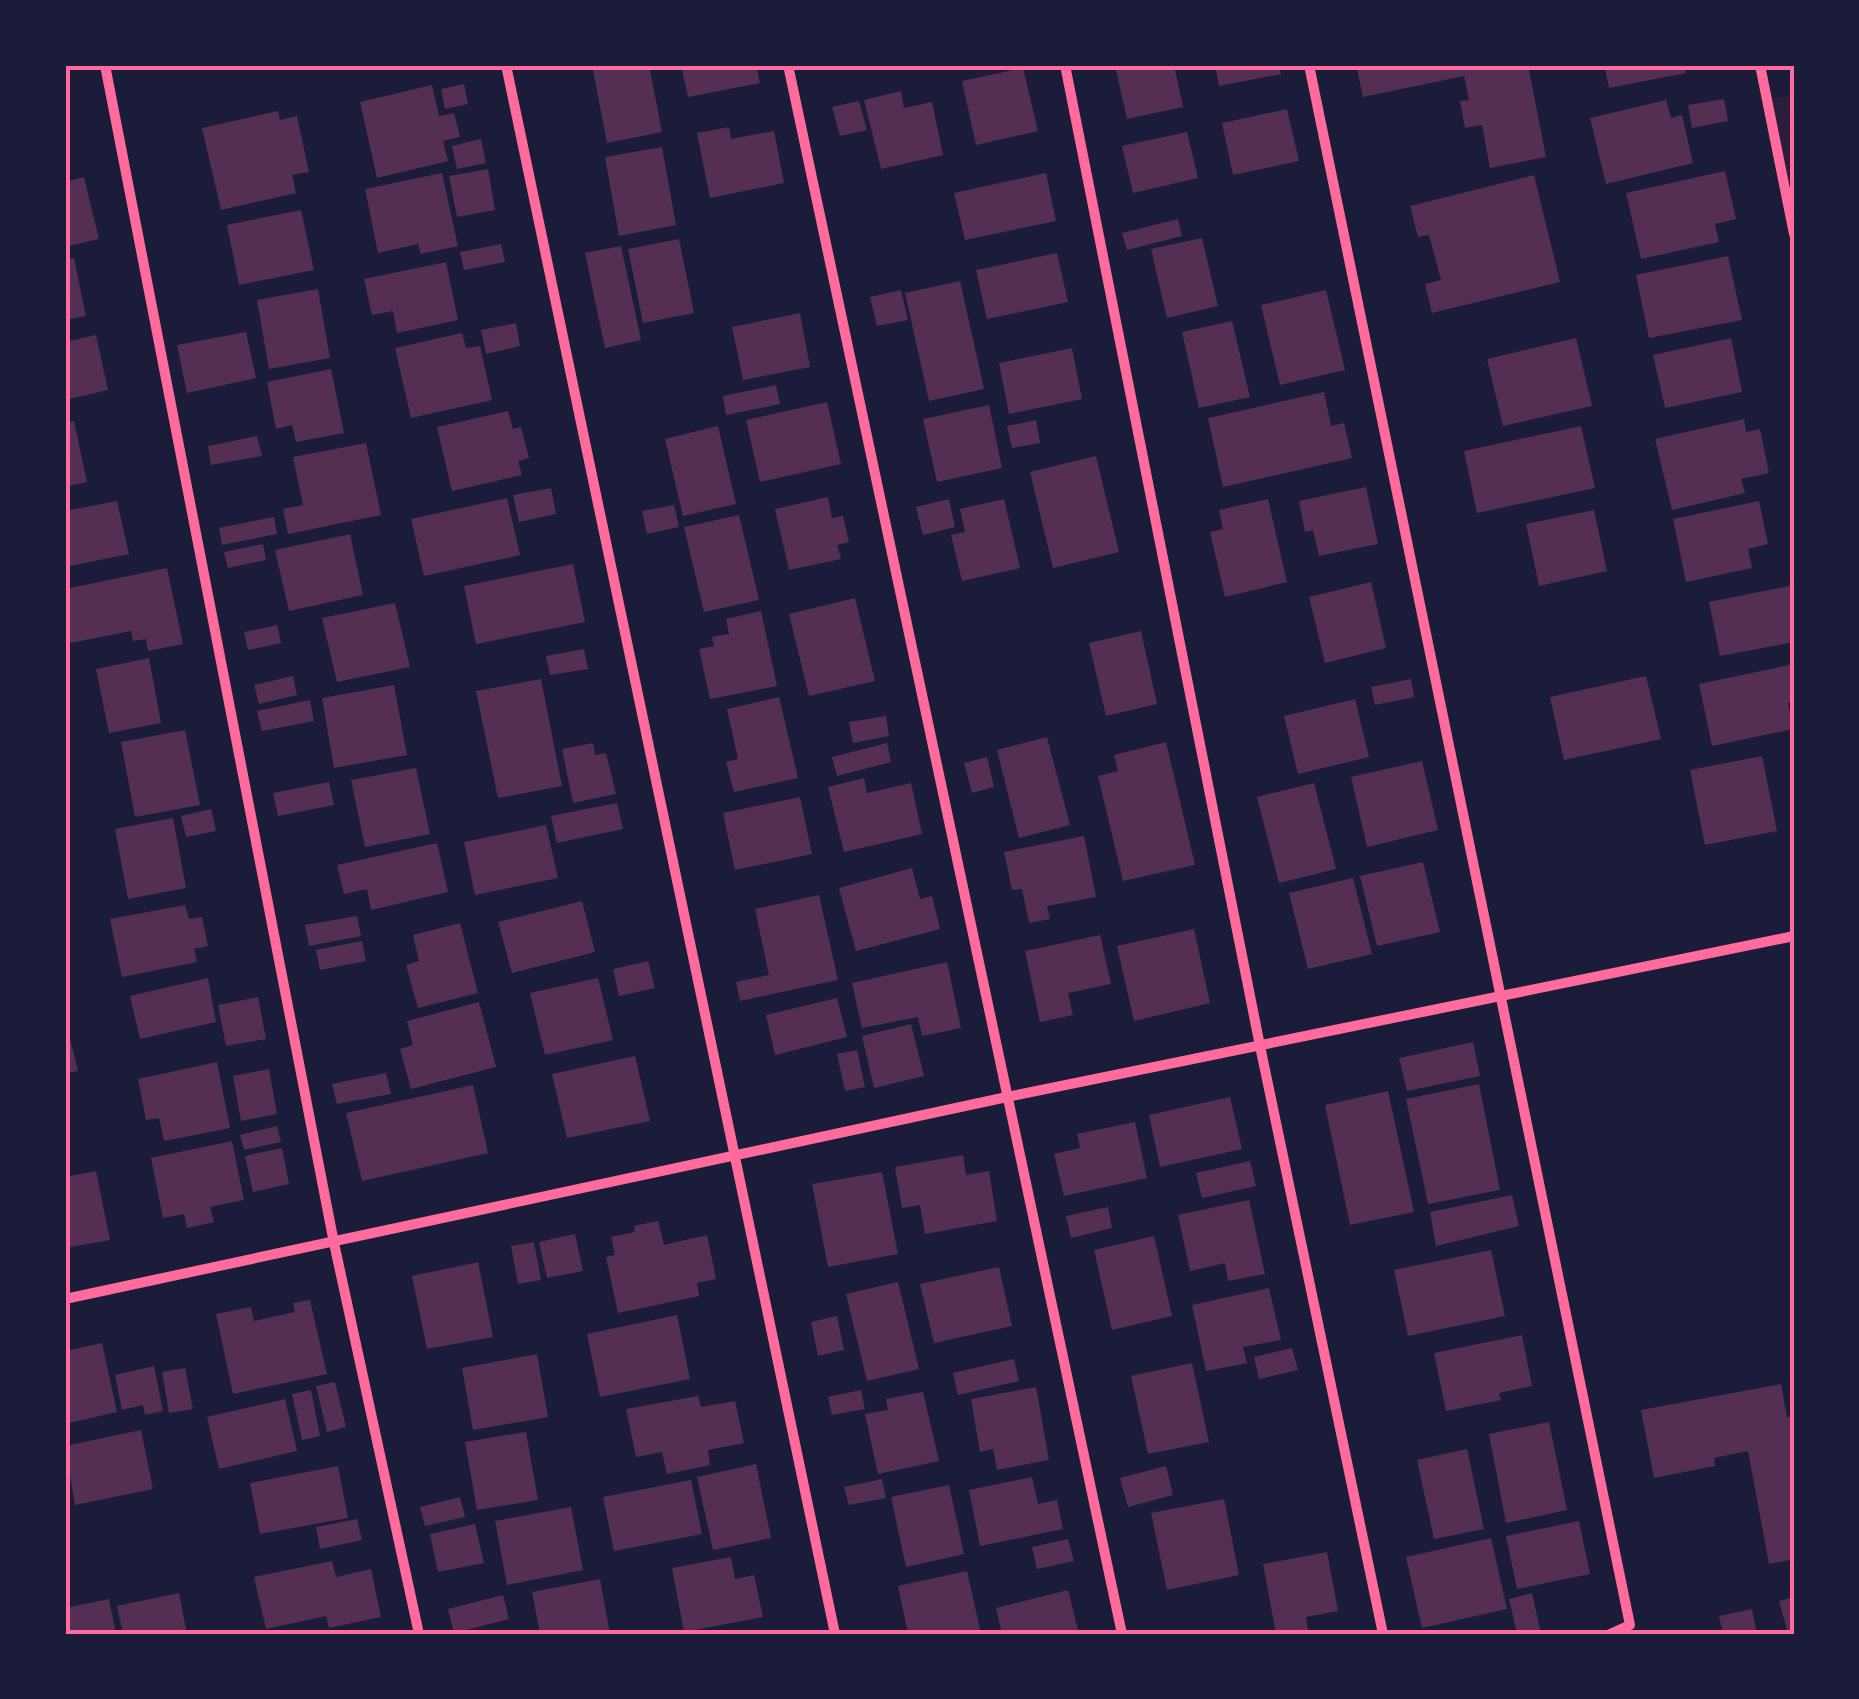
<svg xmlns="http://www.w3.org/2000/svg" width="1859" height="1699" font-family="'PT Sans Narrow',sans-serif">
<style>
.green{fill:#2a1e3b}
.building{fill:#542f53}
.lines{fill:none;stroke-linecap:round;stroke-linejoin:round}
.minor{stroke:#ff6b9d;stroke-width:10}
.neatline{fill:none;stroke:#ff6b9d;stroke-width:4}
</style>
<rect width="100%" height="100%" fill="#1b1b3a"/>
<path class="green" d="M1794,95V234L1767,100Z"/>
<path class="building" d="M592,65H649L662,132L607,143Z
M681,65H756L760,83L688,97Z
M1115,65H1174L1183,107L1127,119Z
M1215,65H1279L1281,74L1219,86Z
M1356,65H1528L1546,157L1490,168L1482,125L1465,128L1460,101L1469,100L1464,76L1363,97Z
M1604,65H1684L1686,73L1609,88Z
M1023,68L1038,131L976,145L962,81Z
M464,84L468,104L445,109L441,89Z
M432,85L439,116L454,113L460,137L443,141L448,161L377,178L360,102Z
M901,91L904,108L932,102L943,155L881,169L864,100Z
M1724,99L1728,121L1692,128L1688,105Z
M1666,100L1671,118L1682,115L1693,163L1606,184L1590,118Z
M859,101L867,130L840,136L832,107Z
M1287,109L1299,161L1233,175L1222,123Z
M278,111L280,120L297,116L309,172L292,175L296,193L221,210L202,128Z
M729,127L731,139L774,131L784,183L710,198L697,133Z
M1187,132L1198,178L1133,193L1122,146Z
M481,139L486,163L457,169L452,146Z
M662,147L676,225L619,236L605,157Z
M488,169L495,210L457,217L449,176Z
M1725,171L1736,219L1715,224L1719,242L1641,259L1626,193Z
M442,173L458,246L421,254L418,244L378,253L365,189Z
M1046,173L1056,221L965,240L954,193Z
M1534,175L1560,282L1432,313L1425,284L1441,280L1429,235L1418,237L1410,206Z
M84,177L99,239L65,247V182Z
M301,210L314,270L239,285L227,225Z
M1178,219L1182,236L1127,250L1122,233Z
M1202,238L1218,306L1167,318L1151,249Z
M679,239L694,313L643,323L628,249Z
M501,244L505,262L464,270L460,252Z
M621,246L641,340L605,348L585,253Z
M1057,253L1068,302L987,319L976,270Z
M1728,256L1742,320L1649,338L1636,275Z
M74,258L86,316L65,320V260Z
M446,262L458,320L397,333L393,311L372,315L364,279Z
M960,281L984,389L929,401L905,293Z
M318,289L330,358L269,369L257,300Z
M901,290L908,320L877,326L870,297Z
M1326,290L1345,370L1280,385L1261,305Z
M800,313L810,367L743,380L732,327Z
M1232,321L1250,397L1199,408L1182,332Z
M516,323L520,346L486,354L481,330Z
M246,332L256,378L187,393L177,345Z
M462,333L466,348L480,346L492,400L411,418L395,348Z
M96,335L108,390L65,400V342Z
M1576,338L1592,406L1503,426L1487,359Z
M1731,338L1742,392L1665,408L1653,355Z
M1072,348L1082,399L1009,414L999,363Z
M331,369L344,433L296,442L292,425L276,429L267,382Z
M776,385L780,404L726,415L723,396Z
M1324,392L1331,426L1344,423L1352,458L1223,487L1208,418Z
M827,402L841,464L760,482L746,420Z
M989,405L1002,468L937,482L923,419Z
M508,411L513,429L521,427L529,458L518,461L522,475L452,491L437,427Z
M1744,419L1746,432L1760,429L1769,473L1741,479L1745,493L1672,510L1655,439Z
M1036,420L1040,443L1012,448L1007,426Z
M74,421L87,482L65,487V423Z
M718,426L736,504L683,516L665,439Z
M1581,426L1595,488L1477,513L1464,451Z
M257,436L262,456L211,465L208,446Z
M366,443L381,515L288,534L283,509L303,505L293,457Z
M1096,456L1119,552L1053,568L1030,472Z
M1366,487L1378,544L1319,556L1313,530L1305,532L1299,501Z
M551,488L556,514L519,522L513,495Z
M828,497L832,518L843,516L849,542L837,545L841,559L789,570L775,509Z
M507,498L520,555L424,576L411,519Z
M949,499L955,527L923,535L916,507Z
M1004,499L1020,568L962,581L951,535L965,532L960,509Z
M1268,499L1287,582L1225,597L1210,532L1223,529L1219,510Z
M117,501L129,554L65,567V511Z
M1759,501L1768,544L1748,549L1752,568L1686,582L1673,519Z
M674,505L679,527L647,534L642,511Z
M1594,510L1607,571L1539,586L1526,524Z
M739,515L759,600L704,612L684,527Z
M274,517L277,534L222,545L219,528Z
M350,534L363,595L289,611L275,550Z
M263,544L266,560L228,568L224,552Z
M573,564L585,622L476,644L464,586Z
M167,568L183,644L148,651L146,639L133,641L131,631L65,644V589Z
M1371,582L1386,648L1325,663L1309,597Z
M1794,585V642L1720,656L1709,602Z
M855,598L875,681L809,696L789,614Z
M395,603L410,667L337,682L322,618Z
M761,611L777,686L710,699L699,649L714,646L712,637L729,634L726,619Z
M277,625L281,643L248,650L244,632Z
M1141,631L1157,704L1106,716L1089,643Z
M584,649L588,669L550,675L546,656Z
M149,658L161,723L109,733L96,669Z
M1794,664V702L1788,703L1793,729L1712,746L1699,684Z
M293,676L297,695L259,704L254,685Z
M1646,676L1661,739L1564,760L1550,697Z
M541,679L562,786L498,798L476,691Z
M1411,679L1414,697L1375,705L1371,687Z
M394,685L407,755L334,768L322,698Z
M779,697L798,778L734,792L726,762L738,759L727,709Z
M1355,699L1369,757L1298,774L1284,716Z
M310,700L314,721L262,731L257,711Z
M886,716L889,736L853,743L849,722Z
M185,730L200,805L135,817L121,742Z
M1047,737L1070,825L1019,838L997,750Z
M1166,742L1195,865L1123,881L1098,776L1118,771L1114,755Z
M593,743L595,755L606,753L616,794L573,803L562,749Z
M887,743L891,762L837,776L832,757Z
M1762,756L1777,831L1705,845L1690,770Z
M987,757L994,787L972,793L964,763Z
M1422,761L1438,830L1367,847L1351,777Z
M416,768L430,834L365,847L351,780Z
M864,778L867,793L911,783L922,834L844,852L828,787Z
M329,782L334,805L278,816L273,793Z
M1314,783L1336,869L1279,883L1257,797Z
M800,797L812,854L735,870L723,813Z
M617,803L623,829L557,843L551,816Z
M211,809L216,831L186,837L181,816Z
M173,818L186,888L128,899L115,829Z
M546,825L558,878L475,895L464,842Z
M1084,836L1096,897L1047,906L1050,919L1029,923L1022,889L1012,890L1004,852Z
M437,843L448,892L371,910L367,889L344,894L337,865Z
M1423,862L1440,932L1377,946L1360,876Z
M912,868L920,899L932,896L940,929L856,951L839,888Z
M1353,878L1372,954L1308,969L1289,893Z
M819,895L838,980L740,1001L736,982L769,975L755,909Z
M582,901L595,952L512,973L498,922Z
M185,905L189,919L202,917L208,946L194,949L197,962L122,977L110,919Z
M357,916L361,936L309,946L305,925Z
M460,923L478,993L418,1008L406,965L419,961L413,935Z
M1194,929L1210,1003L1134,1021L1117,946Z
M1100,935L1111,984L1068,993L1073,1015L1040,1022L1025,951Z
M362,941L366,961L320,970L316,950Z
M648,961L655,988L619,996L613,969Z
M947,962L961,1028L922,1036L918,1017L862,1028L852,983Z
M208,978L216,1022L140,1039L130,996Z
M598,978L613,1040L545,1055L530,993Z
M258,997L266,1039L226,1046L218,1005Z
M837,998L847,1037L775,1055L766,1015Z
M479,1002L496,1067L411,1089L400,1049L413,1045L407,1021Z
M66,1022L78,1071L65,1074V1023Z
M911,1024L924,1076L874,1088L862,1036Z
M1473,1042L1480,1076L1407,1091L1399,1058Z
M857,1050L865,1087L845,1091L837,1054Z
M635,1056L650,1121L567,1138L552,1074Z
M217,1062L230,1128L164,1141L159,1118L146,1120L138,1079Z
M269,1069L277,1114L241,1121L233,1076Z
M386,1073L391,1094L337,1104L332,1084Z
M1479,1084L1500,1190L1428,1204L1406,1099Z
M473,1085L488,1153L362,1181L346,1113Z
M1388,1091L1414,1212L1350,1225L1325,1105Z
M1230,1097L1242,1149L1160,1167L1149,1115Z
M1135,1122L1147,1178L1064,1196L1054,1154L1080,1148L1077,1134Z
M277,1126L281,1142L244,1150L240,1135Z
M232,1141L244,1200L210,1207L214,1222L187,1228L184,1214L163,1218L151,1158Z
M282,1148L289,1184L253,1192L245,1156Z
M963,1155L966,1175L989,1171L997,1221L925,1234L920,1205L902,1208L895,1167Z
M1250,1161L1256,1186L1202,1198L1196,1173Z
M96,1171L110,1240L65,1248V1177Z
M882,1172L898,1254L828,1267L812,1184Z
M1512,1195L1519,1226L1436,1246L1430,1212Z
M1249,1200L1265,1274L1228,1281L1225,1263L1190,1271L1178,1215Z
M1108,1207L1112,1228L1071,1238L1066,1216Z
M658,1221L664,1245L707,1235L716,1279L697,1283L699,1296L618,1313L606,1257L615,1255L611,1237L635,1232L634,1226Z
M575,1234L583,1271L547,1278L539,1242Z
M1154,1236L1172,1316L1112,1330L1094,1250Z
M534,1242L541,1280L518,1284L511,1246Z
M1491,1250L1505,1316L1408,1336L1394,1270Z
M478,1262L493,1337L427,1349L412,1276Z
M999,1267L1012,1326L934,1343L920,1284Z
M898,1282L919,1369L867,1381L846,1294Z
M1269,1288L1281,1340L1243,1347L1247,1363L1206,1371L1192,1305Z
M310,1300L327,1374L233,1394L216,1314L251,1307L254,1321L295,1312L293,1303Z
M677,1315L690,1379L600,1397L587,1334Z
M837,1316L844,1350L818,1356L811,1322Z
M1522,1335L1532,1386L1499,1393L1501,1400L1446,1411L1434,1353Z
M102,1343L117,1412L65,1424V1351Z
M1292,1348L1298,1370L1259,1379L1254,1357Z
M537,1354L548,1417L473,1430L462,1368Z
M1014,1359L1019,1381L958,1395L953,1373Z
M1192,1363L1209,1442L1148,1454L1131,1376Z
M154,1366L163,1411L145,1415L143,1405L122,1410L115,1375Z
M185,1368L193,1409L169,1413L162,1372Z
M335,1382L346,1427L327,1432L316,1386Z
M1781,1384L1787,1417L1794,1416V1559L1769,1564L1748,1451L1714,1458L1715,1466L1654,1478L1641,1410Z
M1036,1387L1049,1460L997,1470L993,1449L980,1452L971,1399Z
M311,1390L320,1436L302,1440L292,1394Z
M861,1390L865,1409L832,1415L828,1397Z
M923,1392L939,1461L878,1474L865,1414L888,1410L886,1399Z
M698,1396L701,1407L735,1401L744,1443L708,1450L710,1465L667,1474L662,1452L636,1457L626,1409Z
M285,1399L297,1451L219,1469L207,1417Z
M1549,1422L1567,1510L1506,1523L1489,1434Z
M141,1430L153,1489L75,1505L65,1446Z
M526,1432L538,1500L477,1510L465,1442Z
M1467,1449L1484,1529L1434,1539L1417,1460Z
M756,1464L771,1538L713,1550L697,1477Z
M338,1466L348,1518L260,1534L250,1483Z
M1166,1466L1173,1495L1128,1507L1120,1478Z
M1032,1477L1038,1504L1057,1500L1063,1529L980,1546L969,1490Z
M882,1479L886,1498L849,1505L844,1487Z
M691,1480L702,1534L614,1551L603,1497Z
M949,1485L964,1554L906,1567L891,1497Z
M460,1497L465,1517L425,1526L420,1507Z
M1224,1499L1239,1575L1167,1590L1151,1513Z
M571,1507L583,1570L507,1585L495,1521Z
M357,1519L362,1540L320,1549L316,1527Z
M1579,1521L1590,1574L1517,1589L1506,1536Z
M475,1524L484,1563L438,1572L430,1534Z
M1491,1538L1507,1609L1422,1628L1406,1557Z
M1068,1539L1074,1561L1037,1569L1032,1547Z
M1327,1552L1338,1611L1306,1617L1309,1634H1276L1263,1564Z
M731,1557L735,1579L754,1575L763,1617L684,1632L672,1568Z
M332,1561L336,1577L371,1569L381,1617L329,1628L326,1616L266,1629L254,1577Z
M967,1571L981,1634H908L898,1586Z
M600,1579L610,1634H540L532,1592Z
M1068,1590L1079,1634H1002L996,1608Z
M179,1593L187,1634H123L117,1606Z
M1532,1593L1541,1634H1517L1509,1599Z
M503,1595L509,1619L454,1633L448,1609Z
M1794,1597V1634H1788L1779,1601Z
M109,1599L116,1634H65V1608Z
M1752,1609L1757,1634H1723L1719,1616Z"/>
<g class="lines">
<path class="minor" d="M105,65L334,1243L419,1634
M506,65L835,1634
M788,65L1122,1634
M1065,65L1260,1046L1383,1634
M1309,65L1630,1625L1610,1634
M1760,65L1794,234
M65,1299L1007,1097L1794,936"/>
</g>
<rect width="1859" height="1699" fill="none" stroke="#1b1b3a" stroke-width="135"/>
<rect x="68" y="68" width="1724" height="1564" class="neatline"/>
</svg>
